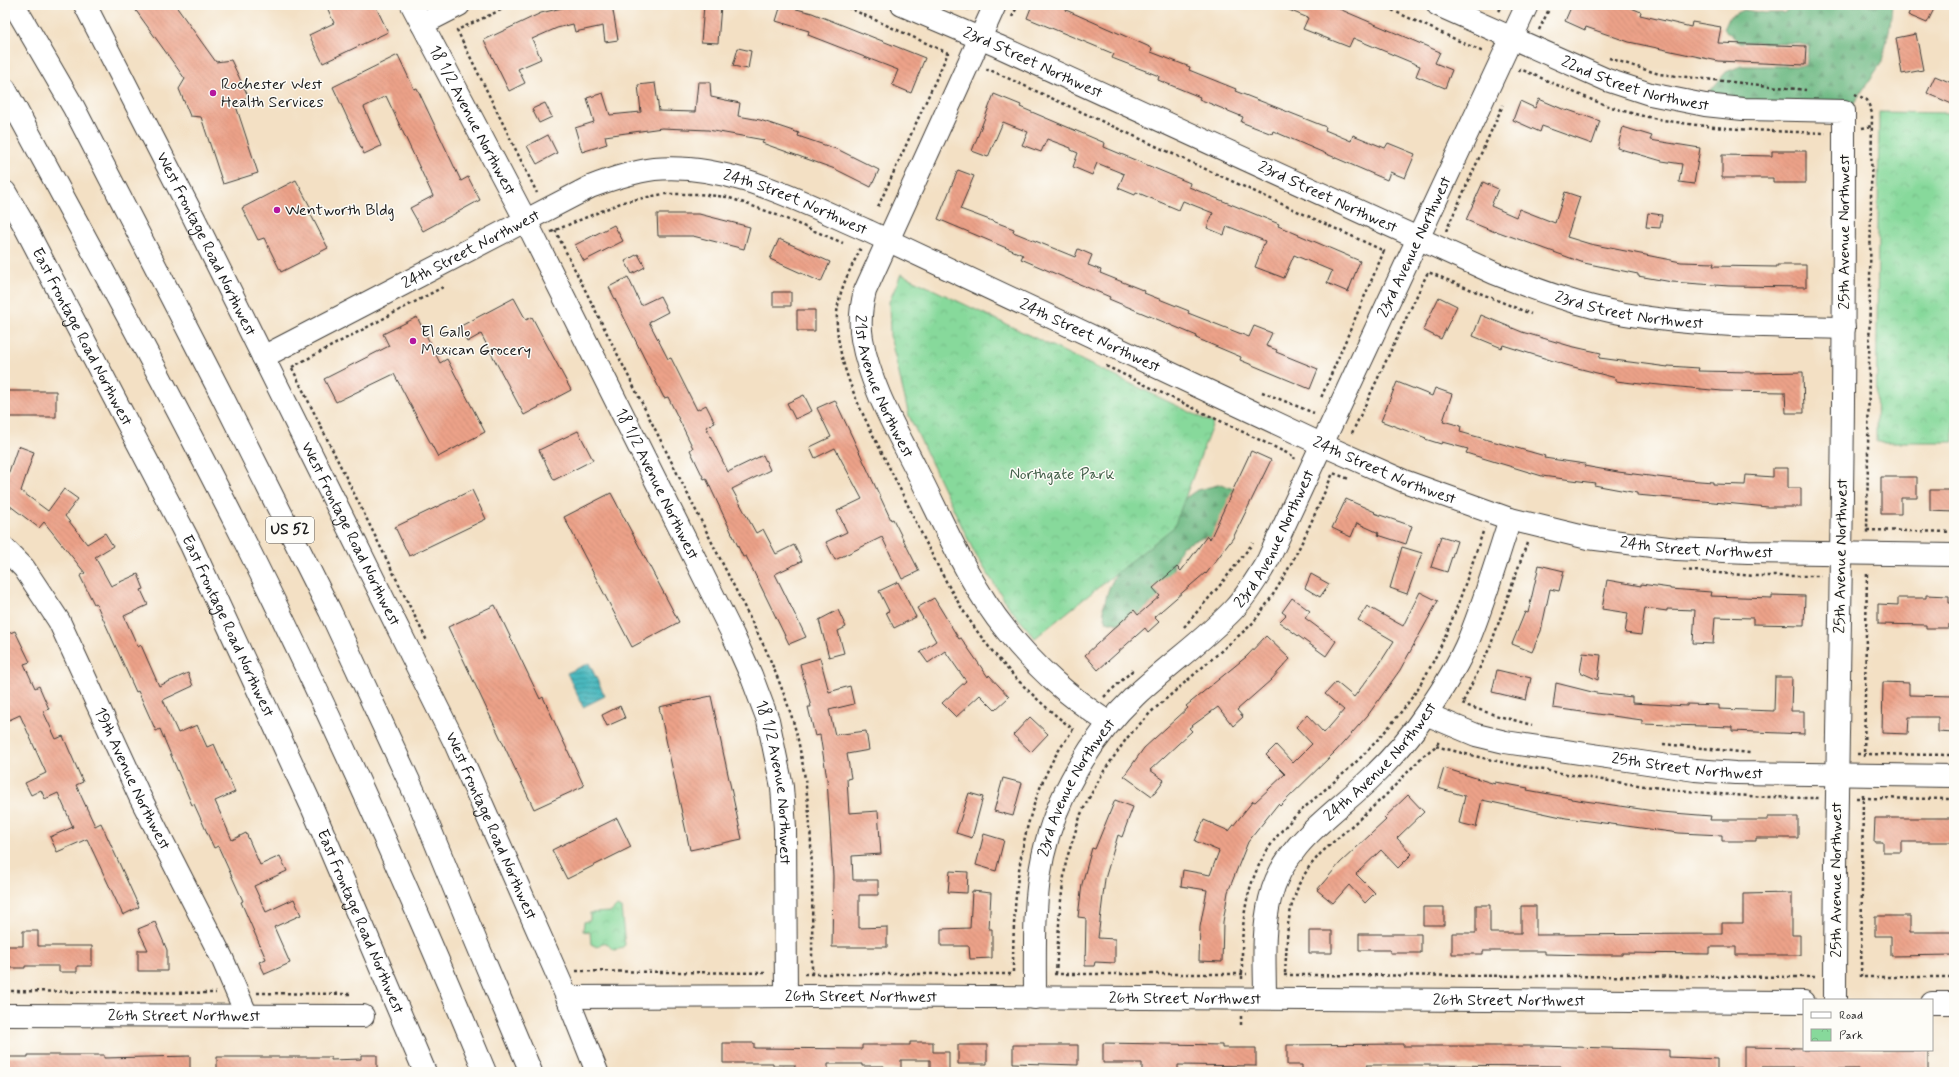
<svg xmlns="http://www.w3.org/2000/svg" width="1959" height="1077" font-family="Mynerve,sans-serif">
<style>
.forest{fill:url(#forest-firs);stroke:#446a50}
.park{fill:url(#park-crowns);stroke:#527a5c}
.water{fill:url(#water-rules);stroke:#326a6d}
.building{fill:url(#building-back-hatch)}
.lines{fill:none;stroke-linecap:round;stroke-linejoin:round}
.minor-casing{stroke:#3c3935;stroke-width:24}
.highway-casing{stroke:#3c3935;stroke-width:24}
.path{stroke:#3c3935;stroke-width:2.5;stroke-dasharray:3 3;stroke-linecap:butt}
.minor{stroke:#fff;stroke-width:22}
.highway{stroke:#fff;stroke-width:22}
.poi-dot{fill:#b5179e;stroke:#fdfcf7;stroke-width:1.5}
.labels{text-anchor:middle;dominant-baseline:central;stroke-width:3;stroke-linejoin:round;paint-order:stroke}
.shield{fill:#fdfcf7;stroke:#605f5e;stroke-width:1}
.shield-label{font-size:15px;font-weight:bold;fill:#1c1c1c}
.street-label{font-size:16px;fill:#1c1c1c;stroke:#fdfcf7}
.poi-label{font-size:16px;fill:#1c1c1c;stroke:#fdfcf7;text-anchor:start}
.park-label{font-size:16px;fill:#415e48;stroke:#fdfcf7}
</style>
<defs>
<pattern id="forest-firs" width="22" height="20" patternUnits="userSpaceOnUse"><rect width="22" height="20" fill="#6db983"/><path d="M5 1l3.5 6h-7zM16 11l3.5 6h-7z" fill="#5e9e71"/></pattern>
<pattern id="park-crowns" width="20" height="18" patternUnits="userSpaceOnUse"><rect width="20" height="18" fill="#87d99b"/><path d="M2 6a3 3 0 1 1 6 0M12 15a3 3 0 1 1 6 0" fill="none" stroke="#74ba85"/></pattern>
<pattern id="water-rules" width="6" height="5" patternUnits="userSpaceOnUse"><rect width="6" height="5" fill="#49b8be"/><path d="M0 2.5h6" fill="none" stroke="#3c959a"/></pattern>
<pattern id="building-back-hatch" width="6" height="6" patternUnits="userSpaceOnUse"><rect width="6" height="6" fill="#eca289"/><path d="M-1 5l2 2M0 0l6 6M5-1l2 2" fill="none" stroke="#ca8b76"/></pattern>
</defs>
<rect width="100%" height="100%" fill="#fdfcf7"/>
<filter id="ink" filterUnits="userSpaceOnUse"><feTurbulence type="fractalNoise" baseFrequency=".025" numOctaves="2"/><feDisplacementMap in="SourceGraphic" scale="8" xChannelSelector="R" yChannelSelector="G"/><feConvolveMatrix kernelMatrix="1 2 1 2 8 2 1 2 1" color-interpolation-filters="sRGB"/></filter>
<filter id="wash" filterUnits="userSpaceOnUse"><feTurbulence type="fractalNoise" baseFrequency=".012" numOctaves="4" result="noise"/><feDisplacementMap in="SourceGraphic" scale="16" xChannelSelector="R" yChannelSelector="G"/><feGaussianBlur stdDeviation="0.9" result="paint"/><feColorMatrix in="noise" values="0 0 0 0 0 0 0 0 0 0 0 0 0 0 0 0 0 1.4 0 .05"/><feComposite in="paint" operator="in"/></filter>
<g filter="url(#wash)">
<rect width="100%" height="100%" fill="#f3e0c4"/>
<path class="forest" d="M1792,5H1892L1890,26L1882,62L1854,103L1842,110L1714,108L1711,90L1726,72L1741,66H1806L1809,46L1796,43L1739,42L1724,29L1730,16L1744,10L1764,13H1785Z
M1222,484L1242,493L1225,536L1200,538L1181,547L1174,563L1171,584L1140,621L1119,624L1106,621L1103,608L1109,588L1122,561L1171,508L1197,490Z"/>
<path class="park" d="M1879,112L1954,113V442H1876Z
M901,274L1213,423L1174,527L1035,638L1009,607L975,554L909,416L890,336L889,302Z
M617,906L621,908L625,945L620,949L613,950L607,944L602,943L597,947L591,944L590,932L583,931L584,922L590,920V913L611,912Z"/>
<path class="water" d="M589,663L605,696L583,707L567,673Z"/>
<g id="blocks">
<path class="building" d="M132,5H175L216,62L231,60L248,96L236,106L258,173L223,184L201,117L190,116L179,89L185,79Z
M326,5H375L388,32L323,63L309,35L334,23Z
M574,5H612L618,40L605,42L603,26L575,32L573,24L557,28L532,39L541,59L518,69L525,83L509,91L484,40L541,13Z
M704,5H721L718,43L701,42Z
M781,5L812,13L925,58L911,93L892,85L898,70L808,35L809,31L776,21Z
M1032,5H1068L1066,10L1152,48L1151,52L1190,67L1189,70L1236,89L1235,91L1326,127L1325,130L1351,141L1353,135L1385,148L1388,143L1415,154L1405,178L1390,172L1387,180L1273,131L1272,134L1241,122L1243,117L1199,99L1200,97L1158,80L1159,76L1112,58L1114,54L1027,18Z
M1277,5H1330L1440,52L1435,63L1452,70L1445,88L1416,76L1420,66L1353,38L1349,47L1303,29L1308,18Z
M1572,5H1624L1641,12L1640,15L1691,27L1692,22L1721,27L1718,43L1806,46L1805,65L1718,61L1629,42L1586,27L1585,30L1565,21Z
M1912,5H1936L1927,23L1908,15Z
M1916,34L1923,70L1902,74L1896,38Z
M738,48L751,51L748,69L733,66Z
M398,55L414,89L417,88L461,181L468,177L480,200L423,231L410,208L433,196L386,96L364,107L381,146L364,154L333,87Z
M1935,76L1954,84V105L1927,93Z
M698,82H710L711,97L740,103L738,116L760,120L799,133L798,136L839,150L879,170L871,187L835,169L762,143L764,140L708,130L662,128L605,136L607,144L582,152L575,128L594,122L587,98L603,93L610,115L641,112L638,85L655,83L659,111L695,112Z
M994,94L1021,105L1020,107L1105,143L1104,147L1190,183L1189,187L1279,224L1278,226L1360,261L1348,292L1327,283L1332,271L1294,255L1284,278L1255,267L1265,241L1227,226L1224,235L1207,228L1213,213L1183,201L1179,210L1136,192L1135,195L1118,188L1124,174L1097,163L1092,175L1073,167L1078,153L1071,150V148L1047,139L1041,152L1022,145L1028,132L1003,122L988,157L972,151Z
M1539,99L1567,111L1568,110L1600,121L1592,144L1542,126L1540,132L1513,120L1520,101L1535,108Z
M545,103L552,117L539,123L532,109Z
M1623,127L1652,136L1650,140L1700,148L1694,184L1679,182L1682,164L1662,161L1617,148Z
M548,135L557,153L537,164L527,146Z
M1772,151H1806V183H1773V178H1722V155L1772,156Z
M958,170L974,176L960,209L1014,229L1013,232L1075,257L1078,249L1092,255L1088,265L1101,270L1100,273L1145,291L1144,293L1189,311L1188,313L1249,337L1254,326L1272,333L1266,346L1277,350L1276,352L1318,369L1310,389L1240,360L1241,357L1196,338L1197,336L1109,299L1110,297L1021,259L1023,255L938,219Z
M296,180L313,212L310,213L328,248L281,272L264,238L258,240L242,208Z
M1483,182L1498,189L1491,206L1516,217L1519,209L1555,223L1565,192L1580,197L1567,237L1590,244L1681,262L1714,263L1713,266L1777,267V265H1806V287L1729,286L1672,282L1638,276V274L1584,263L1496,231L1495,232L1466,220Z
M1648,213L1662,215L1660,228L1646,227Z
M657,214H699L750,227L744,249L693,236H658Z
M614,225L623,241L584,261L575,245Z
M779,239L830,262L821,282L770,259Z
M638,254L645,267L632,274L625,261Z
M628,277L641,305L660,296L668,312L649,322L668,359L671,358L697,410L706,405L715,423L706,427L728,472L763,455L770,470L732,489L756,533L763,529L776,554L794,545L802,561L775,574L806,637L789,644L746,556L743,557L706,478L704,479L690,450L693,448L668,397L664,398L609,287Z
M773,292H791V306H773Z
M1439,297L1457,306L1441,339L1423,330Z
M514,298L526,320L532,317L571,390L524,415L481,334L467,342L459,327Z
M797,310H815V331H797Z
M1481,315L1522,332L1570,346L1601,353L1599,358L1668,367V366L1699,368L1698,371L1751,372V373L1803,372L1804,413H1786L1785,392L1722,391L1649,384V385L1616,381V378L1566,365L1503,345L1502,348L1473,336Z
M417,317L440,363L447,359L485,432L438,457L394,374L336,402L324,379L389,346L383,334Z
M1397,382L1432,396L1435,388L1452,394L1443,421L1461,426L1460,432L1545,456L1544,458L1585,464L1584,466L1618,472L1673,479L1713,482V484L1745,485L1746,475L1773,477V468H1788V488H1801V507H1768L1637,495V493L1594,485L1595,483L1542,476L1466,453L1468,449L1442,442L1441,444L1425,439L1426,438L1381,421Z
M5,391H56V417H5Z
M804,395L812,411L795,419L787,403Z
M835,400L891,520L893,519L919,571L902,579L882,537L835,560L826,542L847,532L837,511L862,499L835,448L815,458L810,447L831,437L817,408Z
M578,431L593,460L554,480L539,450Z
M18,446L34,452L21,491L48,511L64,489L78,499L65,516L87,544L105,533L113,546L95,557L111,586L138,574L144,589L141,590L148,605L124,616L138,647L141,645L159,686L188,673L193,686L163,700L178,733L197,725L207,747L214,744L235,792L215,801L232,840L246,833L260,865L280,856L287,871L254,886L266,912L294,899L301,915L274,927L290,963L265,974L259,962L266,959L241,902L243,901L218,846L214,848L194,804L192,805L160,729L156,731L138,691L136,692L96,603L94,604L80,576L85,573L44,522L39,528L5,502V483Z
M1251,451L1271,460L1233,538L1206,574L1205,573L1154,617L1159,622L1148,632L1145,628L1098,670L1085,655L1134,610L1138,615L1160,596L1153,588L1177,567L1181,571L1207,536L1210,539Z
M1881,477H1917V498H1901V514H1881Z
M472,490L486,519L409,556L395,527Z
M1930,490H1954V512L1930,511Z
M611,493L679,622L632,647L564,517Z
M1346,499L1375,512L1374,513L1412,526L1406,544L1378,535L1379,533L1357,523L1351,537L1332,528Z
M1441,536L1457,541L1447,572L1431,567Z
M1402,547L1422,553L1407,594L1390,588Z
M1539,565L1564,571L1559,591L1550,589L1541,631L1532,652L1512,644L1525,612L1528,613Z
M1311,574L1329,584L1320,597L1305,588Z
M1607,580L1641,586V584L1670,588V589L1711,592L1710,596L1772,598V595L1805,596L1804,625L1753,624V618L1715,617L1713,644L1693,643L1695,610L1667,609V611L1645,608L1641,635L1625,633L1628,613L1602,609Z
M898,582L916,617L894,628L886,612L889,611L879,591Z
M1420,592L1438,601L1400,670L1368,715L1336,751L1280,806L1278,804L1248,842L1228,892L1223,922L1222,962L1199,961L1200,927L1207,890L1181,886L1183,870L1210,875L1219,851L1195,841L1204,820L1229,831L1253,801L1255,802L1285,774L1266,755L1276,745L1293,763L1312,744L1296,727L1307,715L1324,733L1344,710L1325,694L1336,682L1354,697L1380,663L1394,641L1358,620L1367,606L1403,626Z
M1926,595L1949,596V603H1954V625H1948V628H1926V625L1878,624V604L1898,605V598H1926Z
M934,598L959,639L961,638L988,677L989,675L1009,697L995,710L980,695L956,717L942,703L966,681L945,651L928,663L920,652L936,641L917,608Z
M1292,598L1310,611L1305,618L1336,641L1326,656L1279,622L1286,615L1282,612Z
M495,605L540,699L543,697L584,786L534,809L448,627Z
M838,610L846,627L838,631L844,653L829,657L819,620Z
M15,631L30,662L24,664L35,688L39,686L49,709L43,711L56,739L63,736L83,782L76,785L95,826L101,823L139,907L123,915L87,839L57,852L50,837L73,827L58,793L45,799L41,790L31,795L25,783L46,773L20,715L9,720L5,711V635Z
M1266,636L1290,659L1271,680L1237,710L1243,717L1233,726L1218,707L1189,728L1192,731L1150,770L1164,780L1152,796L1124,776L1144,748L1188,708L1186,706L1246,657Z
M1583,653L1601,655L1598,680L1580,672Z
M820,658L829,692L850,686L854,704L829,710L835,735L866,731L869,750L847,754L851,778L847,779L849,813L878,811L881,854L852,856L853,880H878V895H859V928L887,927V947H832L833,876L827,779L820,735L815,736L808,707H811L800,664Z
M1497,670L1531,678L1526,700L1492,692Z
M1775,677H1792L1791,711H1804V734L1732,731V727L1642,724V720L1553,708L1556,683L1596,693L1632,697V703L1687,706V704L1719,705V709L1774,711Z
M1883,682L1909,683V695L1954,696V733L1938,732V717H1909L1908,734L1882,733Z
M711,696L742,839L690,850L659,707Z
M620,706L625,718L607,726L602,715Z
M1030,717L1048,734L1031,752L1013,735Z
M1444,768L1495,784V782L1528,788L1527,790L1571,798V799L1661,812L1711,816L1710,820H1768V817H1798V838H1756V841H1722V835L1679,833L1566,818L1482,800L1476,827L1459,823L1465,796L1438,788Z
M1003,778L1022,783L1013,816L994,811Z
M969,793L983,797L972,838L956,833Z
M1408,795L1424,812L1397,838L1412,854L1398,868L1381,850L1356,874L1375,893L1365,903L1349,885L1333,903L1317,890L1340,863L1386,820L1384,818Z
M1115,800L1133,807L1122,837L1118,835L1105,879L1098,938L1115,939V963L1095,962L1094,966H1085L1086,918L1078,917L1082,884L1092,848L1095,849Z
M617,818L631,847L567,879L552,850Z
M1875,818H1954V842H1901V852H1883V842H1874Z
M984,834L1004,840L996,871L976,865Z
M950,871L968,872L967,893L948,892Z
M972,891L991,893L989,929H992V958L970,959L969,946H941V929L970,928Z
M1792,893V935H1800V955H1736V947H1710V954L1622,953V955H1590L1545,954V951H1483V954H1452V933H1476V905H1490V933H1521V906H1536V935L1722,934V923H1743V894Z
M1423,907H1444V925H1423Z
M1875,916H1910V932H1954V955L1891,956V936H1875Z
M155,922L167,950V971H138V950H148L138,929Z
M23,931H38V946H92V966H77V972H59V966H25V968H5V946H23Z
M1309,931H1332V953H1309Z
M1359,934H1421V953H1390V950H1359Z
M910,1042H933V1052H949V1072H930V1060H901V1069H884V1066H862V1064H828V1072H795V1065H773V1063H723V1043H754V1048L862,1049V1045H910Z
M1103,1043L1222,1045V1048H1256V1066L1178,1065V1071H1142V1063H1103Z
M1403,1044V1046H1543L1669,1050V1057L1717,1059V1072H1650V1071L1561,1072V1066L1417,1065H1367V1072H1302V1065H1287V1045Z
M958,1045H987V1064H958Z
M1013,1045H1078V1065L1013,1063Z
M1744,1047L1804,1048V1050H1928V1072H1859V1069H1829V1072H1811V1068H1793V1067H1762V1072H1744Z
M28,1055H104V1058L190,1056V1072H5V1057H28Z
M361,1055H377V1072H217V1057H331V1060L361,1059Z"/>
</g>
</g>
<g filter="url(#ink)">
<use href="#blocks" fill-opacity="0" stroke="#3c3935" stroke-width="1"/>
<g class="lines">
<g class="minor-casing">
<g id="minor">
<path id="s1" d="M85,5L193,216L455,743L567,997L597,1072"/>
<path id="s2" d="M412,5L526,221L733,635L751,675L768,720L782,787L785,828L786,996"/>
<path id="s3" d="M902,5L998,46L1494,273C1537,290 1580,306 1625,314C1697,327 1771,326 1844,328"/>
<path id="s4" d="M995,5L865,291C861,307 859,322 862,339C870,386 897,431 918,473C945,526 968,583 1006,630C1037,669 1068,696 1109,723"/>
<path id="s5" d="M1438,5L1607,80L1650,94L1705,105L1743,109L1844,111C1844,259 1844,406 1841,553C1839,702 1835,851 1835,1000"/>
<path d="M422,24L459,5"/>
<path id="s6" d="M5,192L23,223L191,545L312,807L425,1072"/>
<path id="s7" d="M263,357L590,187C611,179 631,172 654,169C729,162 801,202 868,231L1323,445L1404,481L1510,519L1588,538L1676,549L1748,552L1954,555"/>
<path id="s8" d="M5,549L24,568L59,621L140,797L222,958L247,1016"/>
<path id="s9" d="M1426,714L1476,735L1505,742L1695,770L1735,773L1954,776"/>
<path id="s10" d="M567,997L812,996L1804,1002"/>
<path id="s11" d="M1035,998C1035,951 1033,903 1043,856C1056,796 1091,738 1135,696C1167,666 1203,641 1233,610C1247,595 1258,577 1268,560L1527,5"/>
<path id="s12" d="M1265,998C1265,965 1262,932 1270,899C1283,844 1332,816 1370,779C1391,759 1411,736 1427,712C1443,689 1458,665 1469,639C1485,600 1497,559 1510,519"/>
<path d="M1932,1003H1954"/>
<path id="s13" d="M5,1015L363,1016"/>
</g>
</g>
<g class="highway-casing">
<path id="highway" d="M14,5L74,108L219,390L330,611L421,807L475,939L531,1072
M5,89C87,241 170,392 247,546C333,718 411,894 485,1072"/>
</g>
<path class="path" d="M512,5L457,30L537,193
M842,5L948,53L877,209
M1381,5L1483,52
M967,10L970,5
M1499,11L1503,5
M1012,17L1018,5
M1539,30L1551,5
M1609,58L1659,74L1806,90
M987,71L988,69L1384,251L1321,398
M1519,71L1520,69C1559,85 1597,105 1639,115C1700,129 1763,131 1826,133
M1855,94L1867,100L1872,113L1867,535
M1862,128L1872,126
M555,230L767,652C780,684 794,716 800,750C815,824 812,899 812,974
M1446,231L1503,105
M551,232L623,202L663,194H698L727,197L772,213L843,243
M858,249L860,250C847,275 835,298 837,326C840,376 868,424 889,467C912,512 932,559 958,602C987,651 1028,695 1073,729C1067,739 1059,749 1053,760C1018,826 1013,900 1013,974
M1106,366L1295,457L1294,459
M292,367L443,287
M292,368L427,641
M1262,392L1314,413
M1352,433L1428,272L1531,314
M1867,530L1954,532
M1527,543L1490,647L1462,704L1495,715L1532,725
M1683,570L1754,576H1821
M1184,627L1221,584L1253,543
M1104,697L1133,670
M1663,744L1750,753
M1436,746C1481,759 1526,767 1572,775C1654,789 1736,798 1819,798
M1857,754L1954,755
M1864,757L1867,572
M1863,794L1861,977H1954
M1856,798L1954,799
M576,971L767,973
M1285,973L1288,924L1292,904L1299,884L1309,867L1321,853L1385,796L1423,756L1436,746L1440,740
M804,974H1013
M1054,974H1247
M1056,974L1060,908L1066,861L1081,814L1089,798L1104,771L1127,738L1151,712L1251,625C1288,580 1309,527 1333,473L1349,479
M1284,975L1817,977
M1242,979C1242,950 1241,921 1249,892C1266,830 1310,805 1354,764C1374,745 1392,724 1408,703C1446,650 1463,589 1484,529
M5,991L216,993
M257,993L350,994
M1241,1025V1016"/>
<use href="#minor" class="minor"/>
<use href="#highway" class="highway"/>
</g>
</g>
<g class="poi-dot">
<circle cx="213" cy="93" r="4"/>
<circle cx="277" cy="210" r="4"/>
<circle cx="413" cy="341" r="4"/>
</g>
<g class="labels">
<rect class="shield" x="266" y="517" width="48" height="26" rx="3"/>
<g class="shield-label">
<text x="290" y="530">US 52</text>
</g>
<g class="street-label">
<text stroke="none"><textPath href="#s3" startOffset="143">23rd Street Northwest</textPath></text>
<text stroke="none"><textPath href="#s5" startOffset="213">22nd Street Northwest</textPath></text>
<text stroke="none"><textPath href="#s2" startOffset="130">18 1/2 Avenue Northwest</textPath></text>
<text stroke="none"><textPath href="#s3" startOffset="467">23rd Street Northwest</textPath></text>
<text stroke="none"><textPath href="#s7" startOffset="582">24th Street Northwest</textPath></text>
<text transform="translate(1844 232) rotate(-90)">25th Avenue Northwest</text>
<text stroke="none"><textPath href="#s1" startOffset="268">West Frontage Road Northwest</textPath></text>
<text stroke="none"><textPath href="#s11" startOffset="867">23rd Avenue Northwest</textPath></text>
<text stroke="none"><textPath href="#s7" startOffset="234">24th Street Northwest</textPath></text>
<text stroke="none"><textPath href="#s3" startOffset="791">23rd Street Northwest</textPath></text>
<text stroke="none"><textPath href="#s6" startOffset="164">East Frontage Road Northwest</textPath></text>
<text stroke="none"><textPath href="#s7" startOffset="906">24th Street Northwest</textPath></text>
<text stroke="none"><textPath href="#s4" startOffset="414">21st Avenue Northwest</textPath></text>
<text stroke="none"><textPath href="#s7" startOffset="1230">24th Street Northwest</textPath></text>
<text stroke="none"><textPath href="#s2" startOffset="538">18 1/2 Avenue Northwest</textPath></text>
<text stroke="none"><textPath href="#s1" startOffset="592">West Frontage Road Northwest</textPath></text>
<text stroke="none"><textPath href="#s11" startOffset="543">23rd Avenue Northwest</textPath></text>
<text stroke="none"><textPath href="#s7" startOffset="1554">24th Street Northwest</textPath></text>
<text transform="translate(1841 556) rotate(-89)">25th Avenue Northwest</text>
<text stroke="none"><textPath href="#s6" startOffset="488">East Frontage Road Northwest</textPath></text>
<text stroke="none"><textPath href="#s12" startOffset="278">24th Avenue Northwest</textPath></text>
<text stroke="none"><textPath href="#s9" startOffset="268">25th Street Northwest</textPath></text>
<text stroke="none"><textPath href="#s8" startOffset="264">19th Avenue Northwest</textPath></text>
<text stroke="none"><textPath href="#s2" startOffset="862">18 1/2 Avenue Northwest</textPath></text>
<text stroke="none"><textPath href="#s11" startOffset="219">23rd Avenue Northwest</textPath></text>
<text stroke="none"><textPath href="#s1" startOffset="916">West Frontage Road Northwest</textPath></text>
<text transform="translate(1836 880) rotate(-90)">25th Avenue Northwest</text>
<text stroke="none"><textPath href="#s6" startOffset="812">East Frontage Road Northwest</textPath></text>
<text stroke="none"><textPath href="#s10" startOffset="294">26th Street Northwest</textPath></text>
<text stroke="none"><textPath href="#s10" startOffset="618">26th Street Northwest</textPath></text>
<text stroke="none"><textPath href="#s10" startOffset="942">26th Street Northwest</textPath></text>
<text stroke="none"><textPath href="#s13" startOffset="179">26th Street Northwest</textPath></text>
</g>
<g class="poi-label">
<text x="221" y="84">Rochester West<tspan x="221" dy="18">Health Services</tspan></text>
<text x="285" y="210">Wentworth Bldg</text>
<text x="421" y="332">El Gallo<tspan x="421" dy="18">Mexican Grocery</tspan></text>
</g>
<g class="park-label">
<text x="1062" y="474">Northgate Park</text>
</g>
</g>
<rect width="1959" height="1077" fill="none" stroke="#fdfcf7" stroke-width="20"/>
<rect x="1803" y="999" width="130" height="52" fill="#fdfcf7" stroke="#a3a29f"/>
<rect x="1811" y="1012" width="20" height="6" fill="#ffffff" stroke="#a3a29f"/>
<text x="1839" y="1019" font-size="12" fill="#1c1c1c">Road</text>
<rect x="1811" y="1029" width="20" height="12" fill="url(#park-crowns)" stroke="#a3a29f"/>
<text x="1839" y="1039" font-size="12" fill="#1c1c1c">Park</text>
</svg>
